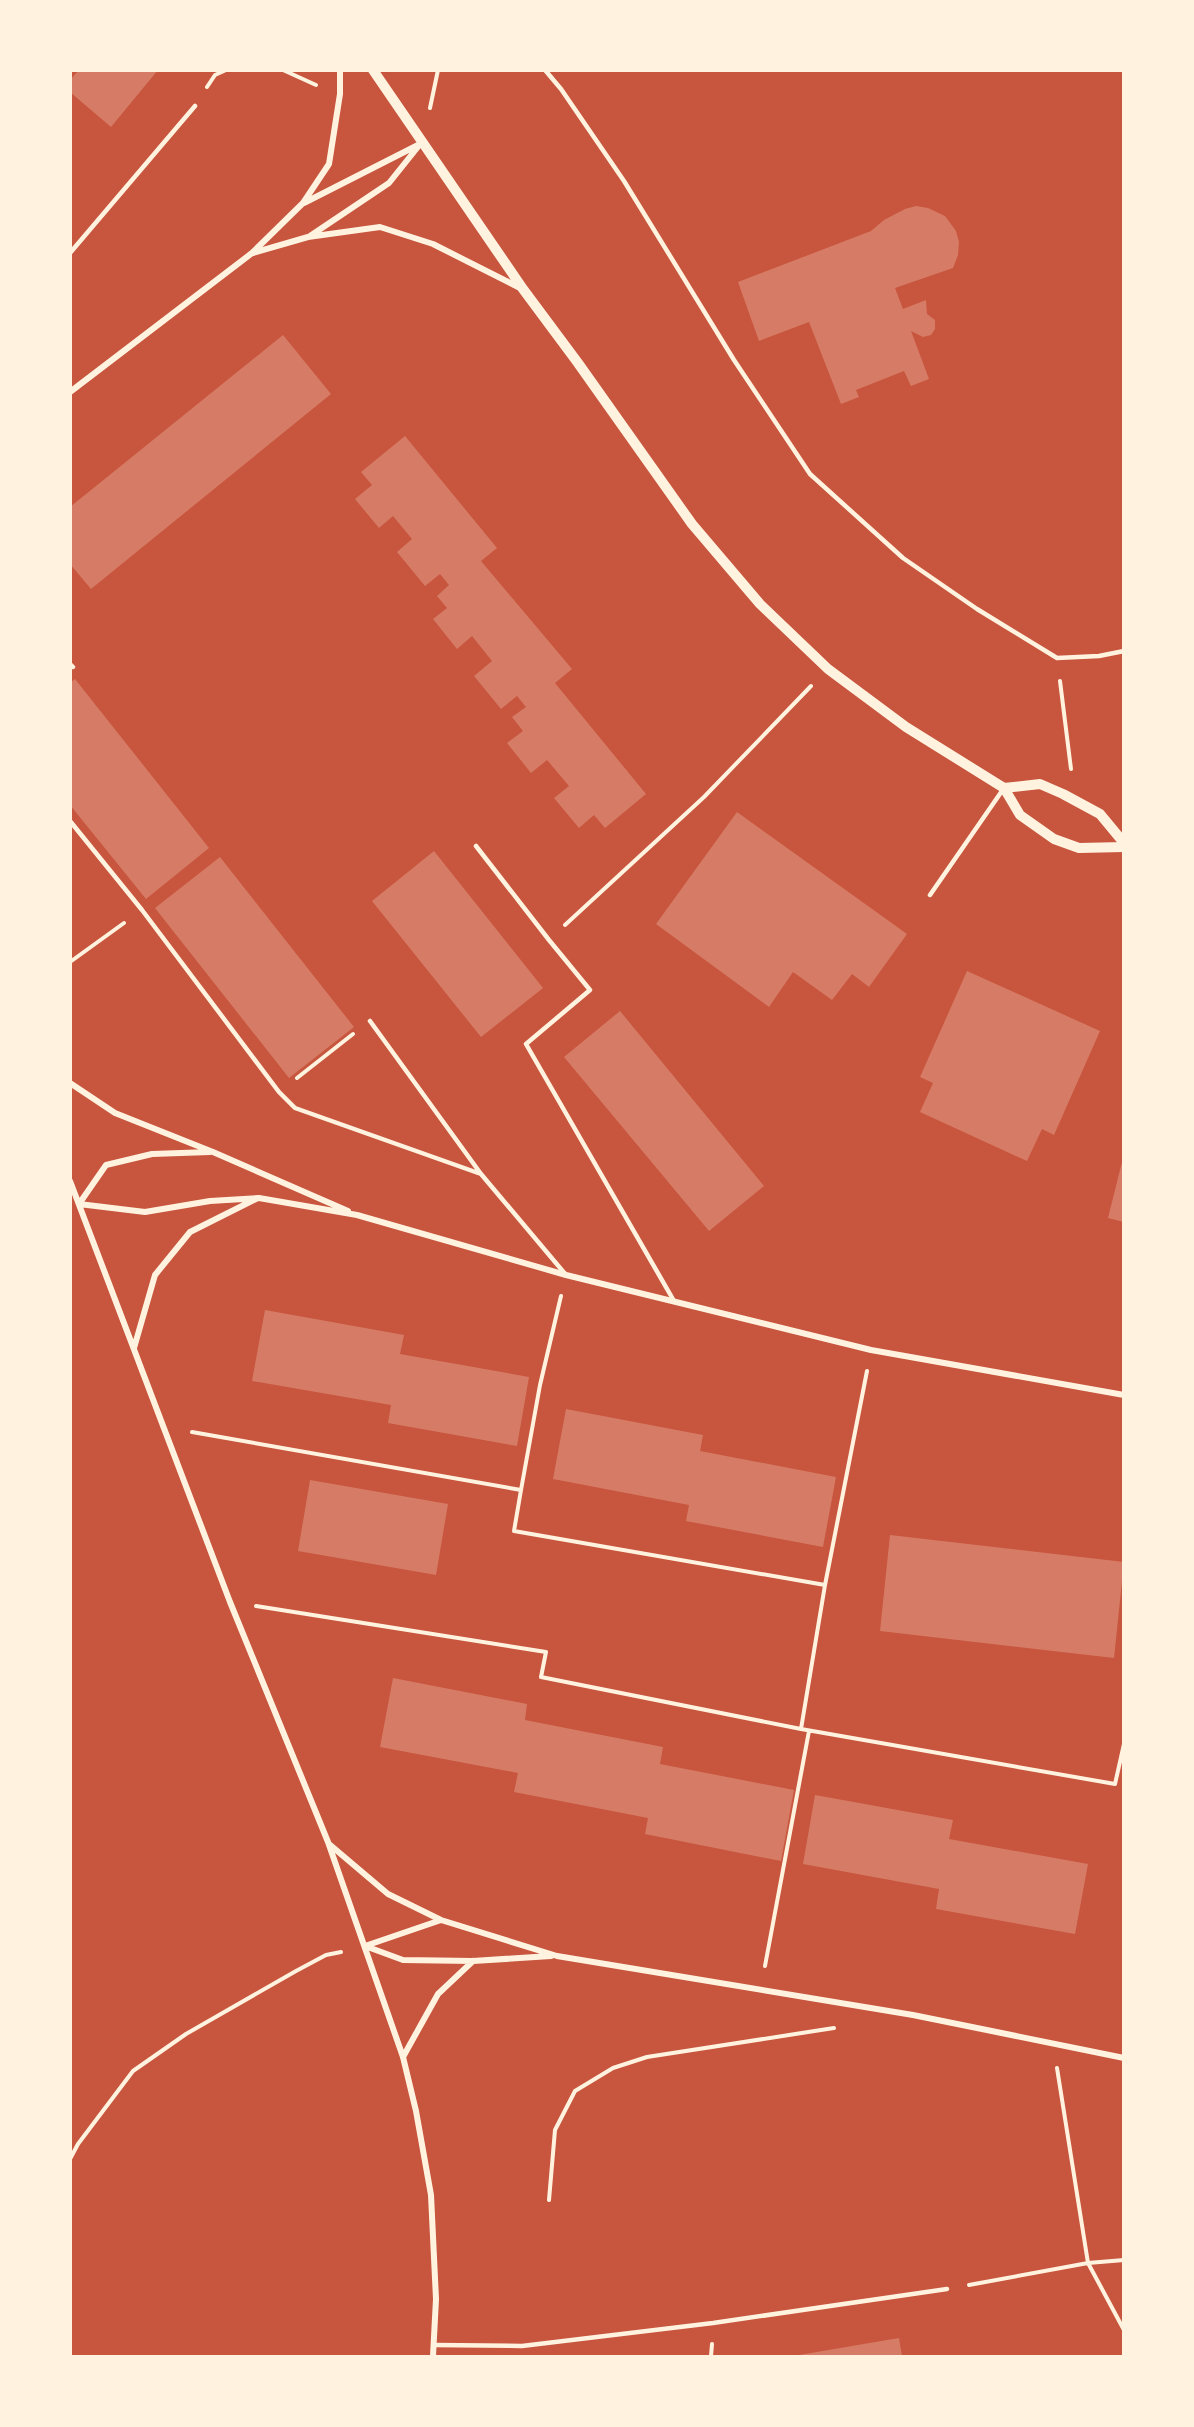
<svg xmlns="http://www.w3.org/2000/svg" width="1194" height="2427" font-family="'Source Sans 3',sans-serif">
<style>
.building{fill:#d67c66}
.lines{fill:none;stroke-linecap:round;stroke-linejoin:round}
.path{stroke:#fff3e0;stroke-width:4}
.service{stroke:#fff3e0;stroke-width:4.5}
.minor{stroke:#fff3e0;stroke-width:6}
.tertiary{stroke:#fff3e0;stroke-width:10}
</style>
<rect width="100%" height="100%" fill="#c8553d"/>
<path class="building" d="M79,70H158L111,127L70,92V80Z
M916,206L928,208L945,216L956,231L959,242L958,255L953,268L895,288L903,309L926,300L927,314L935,320V329L931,335L923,337L911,331L929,379L911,386L904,371L856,390L859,397L841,404L809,322L759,341L738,282L871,231L884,220L905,209Z
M283,335L331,394L91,589L70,564V507Z
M405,436L497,548L481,561L572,669L555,683L646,794L605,828L594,815L579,828L554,798L569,786L547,760L531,773L507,743L523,731L512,717L526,707L517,696L501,709L474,676L492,661L472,636L457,649L433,619L447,608L437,596L449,585L440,574L425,586L397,552L412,539L393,516L379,528L355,499L372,485L361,472Z
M75,679L209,848L146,899L70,805V683Z
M737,812L907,934L869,987L852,974L832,1000L793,972L769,1007L656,924Z
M434,851L543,988L481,1037L372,901Z
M220,857L354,1027L289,1078L155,908Z
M967,971L1100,1031L1054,1135L1042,1129L1027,1161L920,1112L933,1083L920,1077Z
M620,1011L764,1186L709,1231L564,1057Z
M1123,1158H1124V1222L1108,1218Z
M265,1310L404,1335L400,1354L529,1377L517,1446L388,1423L391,1405L252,1381Z
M566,1409L703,1435L700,1451L836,1477L823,1547L686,1521L689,1505L553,1479Z
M310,1480L448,1504L436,1575L298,1551Z
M890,1535L1124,1562L1114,1658L880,1631Z
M393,1678L527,1704L525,1720L663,1747L660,1764L794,1790L781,1861L645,1834L648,1818L514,1792L518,1773L380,1747Z
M815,1795L953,1820L949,1839L1088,1864L1075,1934L936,1909L939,1889L803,1864Z
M899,2338L902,2356H799V2355Z"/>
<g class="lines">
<path class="path" d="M283,70L316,85
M207,87L215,75L226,70
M430,108L438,70
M1060,681L1071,769
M565,925L704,797L811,686
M70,962L124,923
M297,1078L353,1034
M192,1432L521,1490L514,1531L825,1585
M521,1490L540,1385L561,1296
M256,1606L546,1652L541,1677L801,1729L1115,1784L1124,1744
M801,1729L825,1585L867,1371
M765,1966L809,1731
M1057,2068L1088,2263L1124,2330
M70,2159L78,2144L133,2071L186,2034L296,1971L326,1955L341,1952
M549,2200L555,2130L575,2091L613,2068L647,2057L834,2028
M969,2285L1088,2263L1124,2260
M711,2356L712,2344"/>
<path class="service" d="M545,70L561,89L624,181L734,360L810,474L903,558L977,609L1057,658L1099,656L1124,651
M70,253L195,106
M70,664L73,667
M70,821L142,910L279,1092L295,1108L481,1174
M476,846L549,940L590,990L526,1044L674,1301
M930,895L1004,788
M370,1021L481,1174L566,1275
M434,2345L522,2346L713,2323L947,2289"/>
<path class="minor" d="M304,203L418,145
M310,236L389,183L421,143
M253,253L308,237L380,227L433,244L520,288
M70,392L252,253L303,203L329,164L340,94V70
M70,1083L115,1113L213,1152L348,1211
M70,1181L230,1602L328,1842L403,2057L416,2111L431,2195L436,2299L433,2356
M79,1204L145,1212L210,1201L259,1198L357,1215L566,1275L871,1350L1124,1395
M79,1204L106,1165L152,1154L210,1152
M134,1348L155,1275L190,1232L256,1199
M329,1844L388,1894L441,1920L557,1956L913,2015L1124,2058
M365,1946L403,1960L473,1961L551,1956
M365,1946L441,1920
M403,2057L438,1994L473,1961"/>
<path class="tertiary" d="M373,70L523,289L578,363L692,524L760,604L828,669L906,727L1004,788L1020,815L1054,839L1079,848L1124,847
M1004,788L1040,784L1063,794L1100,814L1124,843"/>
</g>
<rect width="1194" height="2427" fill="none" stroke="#fff3e0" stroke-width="144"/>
</svg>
